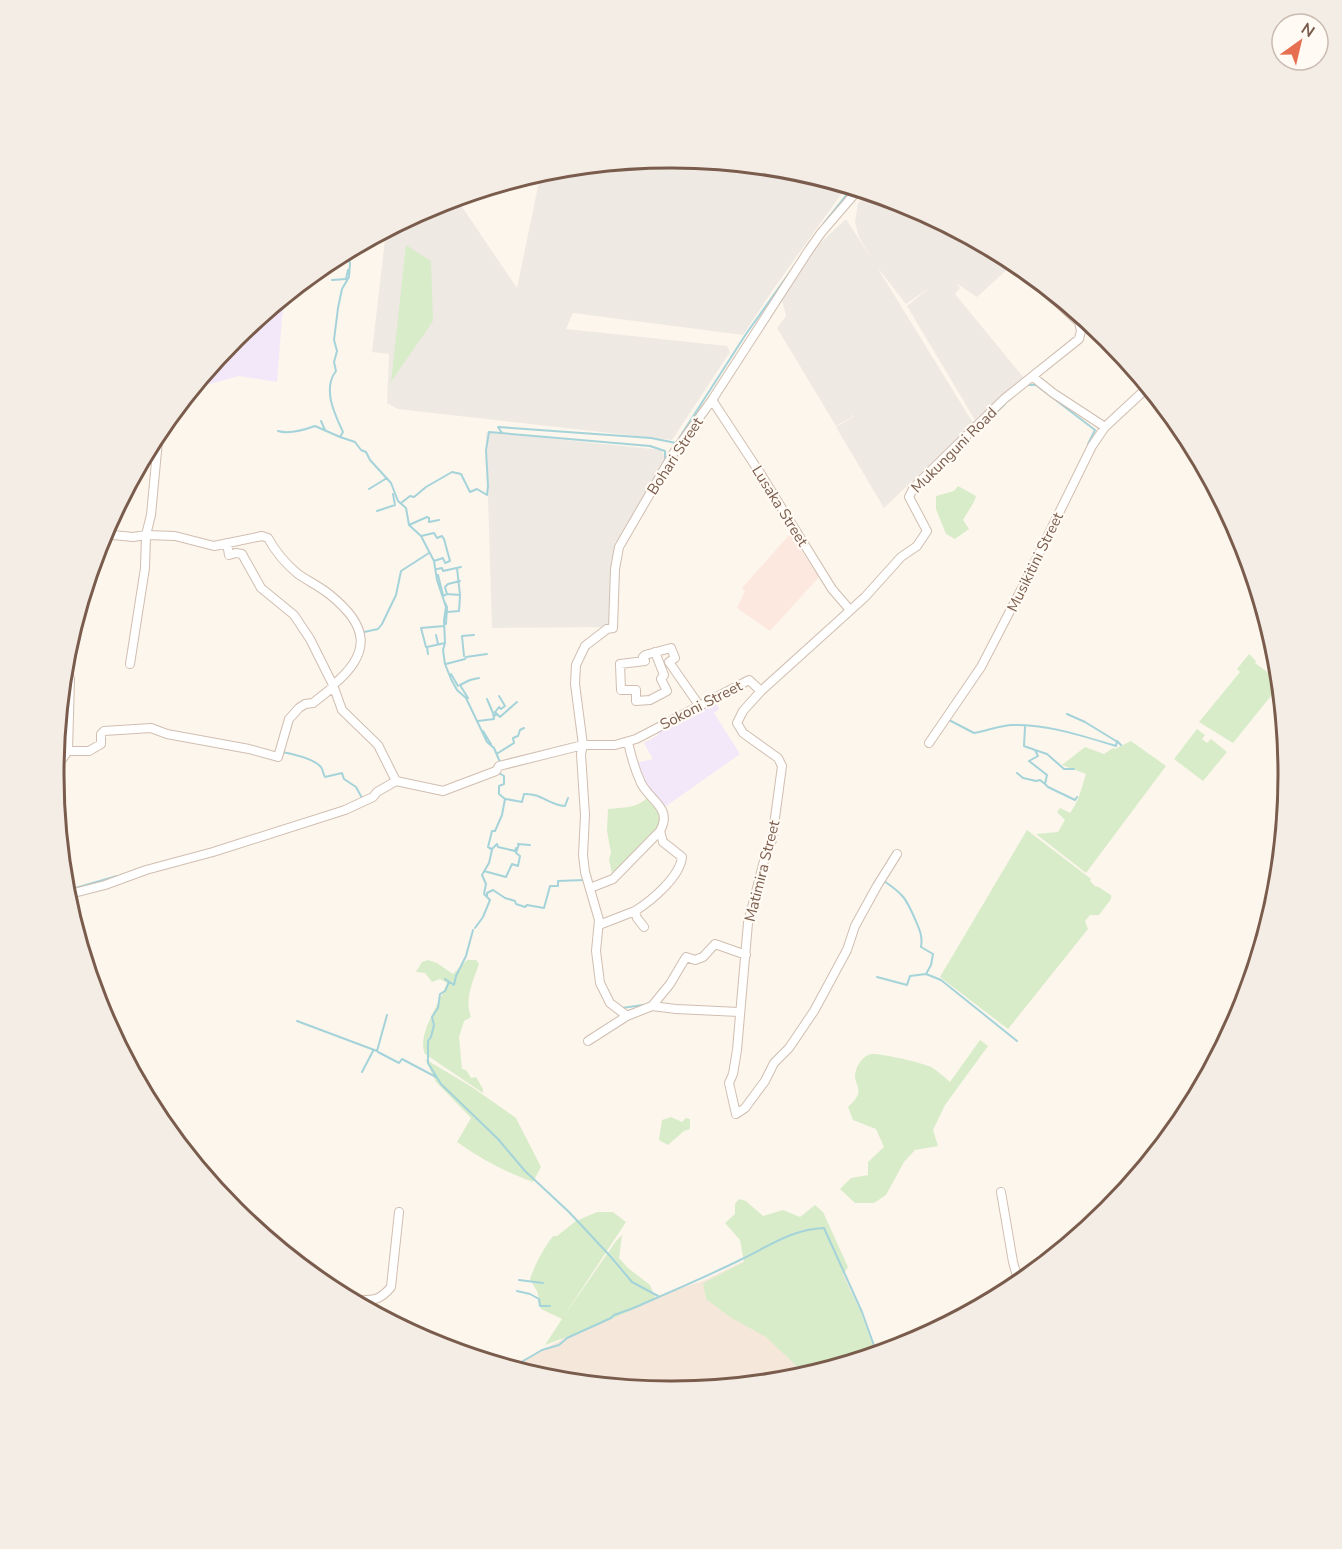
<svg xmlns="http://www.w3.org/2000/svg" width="1342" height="1549" font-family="'Nunito Sans',sans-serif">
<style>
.residential{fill:#f5e8da}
.commercial{fill:#fde8e0}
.industrial{fill:#efe9e4}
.education{fill:#f3e8fa}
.green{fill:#d8ecc9}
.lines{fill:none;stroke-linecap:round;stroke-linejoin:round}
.stream{stroke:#a5d3da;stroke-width:2}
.minor-casing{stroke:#d1beb0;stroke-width:10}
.minor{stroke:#fff;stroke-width:8}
.labels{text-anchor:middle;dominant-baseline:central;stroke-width:4.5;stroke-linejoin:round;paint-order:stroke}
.street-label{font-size:15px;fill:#7a5c4d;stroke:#fffaf3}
.rim{fill:none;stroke:#7a5c4d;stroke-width:3}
</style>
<rect width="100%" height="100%" fill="#fdf6ec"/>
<path class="residential" d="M828,1228L873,1355L791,1380L671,1391L550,1380L509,1367L573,1334L590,1323L661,1295L705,1280L783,1242Z"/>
<path class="commercial" d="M790,534L819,577L770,631L737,608L745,591L742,588Z"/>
<path class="industrial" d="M671,158L792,169L847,186L772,291L743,335L573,313L566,329L727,346L730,352L672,440L398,409L387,403L389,354L372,352L386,230L435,204L456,198L517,288L541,172L551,169Z
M868,193L907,205L997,252L1011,266L977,297L956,283L960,288L955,294L1024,378L975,420L907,306L929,288L906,304L877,267L973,423L884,508L836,427L853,417L852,413V417L836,426L777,328L786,316L781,296L815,248L846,219L871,258L859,237L855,222L858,203Z
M486,432L662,450L665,459L629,523L615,543L613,627L492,628Z"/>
<path class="education" d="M286,296L282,318L277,382L239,376L206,385L196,386L235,338Z
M714,698L719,709L714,713L740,754L662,809L640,778L635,763L653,759L644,743L658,735L655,729Z"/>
<path class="green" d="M406,245L431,261L433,321L391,382Z
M958,486L976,496L974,502L963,520L969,529L955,539L946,534L936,509V496L954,491Z
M1249,654L1256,661L1255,663L1279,681V686L1233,743L1199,722L1240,672L1237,669Z
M1197,729L1205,735L1202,739L1207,743L1211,739L1227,752L1203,781L1174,759Z
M1131,741L1166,766L1086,873L1036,834L1058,832L1065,820L1057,812L1060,808L1070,813C1078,803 1082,787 1086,774L1062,765L1085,747L1104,754L1113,748L1115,749Z
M648,797L654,801L663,822L613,878L609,860L611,853L607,831L608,809C624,807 636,809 648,797Z
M1027,830L1091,879L1090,881L1096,887L1097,886L1111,895V899L1099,915H1090L1085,921L1088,929L1008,1029L940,977Z
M428,960L437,963L453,974L467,960H476L479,964C473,981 464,1000 471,1017L464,1021L459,1037L462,1069L466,1070L471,1078L476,1077L483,1089V1093L425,1054C416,1034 441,1002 447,983L440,979L432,982L425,973L416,972L422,962Z
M980,1040L988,1046L945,1105L933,1130L938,1146L915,1150L904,1162L886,1195L874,1203H855L840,1189L851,1178L868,1175V1162L884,1147L876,1129L853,1120L848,1107C869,1089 851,1086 856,1070C859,1062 864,1055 872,1054C880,1053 924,1063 931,1067C938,1071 944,1077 950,1082Z
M425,1059L472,1087L516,1118L541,1167L533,1182C505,1172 481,1159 457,1142L471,1118L436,1082Z
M671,1117L682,1122L686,1118L690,1119V1129L684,1131L668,1145L659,1140L662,1120Z
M739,1199L746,1201L763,1216L783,1210L800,1217L815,1205L823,1212L848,1267L843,1275L861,1312L876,1354L813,1373L803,1372L766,1337L730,1317L706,1299L703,1283L744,1262L740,1240L725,1223L735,1214V1204Z
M597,1212H613L626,1222L562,1319L616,1241L622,1235L619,1258L628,1268L650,1285L656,1299L594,1327L545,1345L562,1319L541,1309L537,1291L530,1279C536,1262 543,1250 553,1236H557L576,1221Z"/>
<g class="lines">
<path class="stream" d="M824,223L852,188
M346,252L350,263L349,277L342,289L338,308L334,340L337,351L334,362L336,371C322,389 335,415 343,432L340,437L355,442L361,450L366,452L370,460L391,483L398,501L406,508L409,525L421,536L434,561L437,580L446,607L444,620L445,643L443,650L445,664L451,679L457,690L466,698L487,742L494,748L500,762
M332,280L346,279L348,270
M1027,385H1036L1095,430L1088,444
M321,421L325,430
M278,431C288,434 304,430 315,426L340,437
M977,431L1005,404
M502,433L498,427L651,438L676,443L746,334L795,265
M925,481L941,467
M369,489L387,478
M770,497L778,510
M401,503L410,496L414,497L426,487L452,472L461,474L470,492L477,489L487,495L488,486L486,450L489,432L650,446L665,451V460
M377,511L395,505L393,494
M409,525L427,517L429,518V522L439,520
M421,536L434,533L437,538L442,536L444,539L450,561L445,563L443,558L434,561
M437,569L442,568L443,571L461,567
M438,575L443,595
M447,594L460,595L457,568
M443,596L447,594L445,587L448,584L460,581
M444,601L447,607L446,624
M447,612L459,611L460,596
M364,632L378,629L382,624L396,595L401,571L429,553
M436,635L438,644
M426,647L421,628L444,626
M428,654L427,647L445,643
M464,656L462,636L474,635
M446,664L465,659L466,657L487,654
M451,674L458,686
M460,685L468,698
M460,685L470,680L479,678
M487,699L493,713
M496,711L499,707L501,709L505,706L499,696
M1067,714L1085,722L1116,741
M949,720L974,733C986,731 998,726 1011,725C1048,724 1082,736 1116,746L1117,741L1121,745
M478,721L494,719L493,713L494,716L496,715L495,712L500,717L517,702
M1025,727L1024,746L1035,750L1038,756L1029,761L1047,775L1045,784L1048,787L1075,800L1077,797
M483,731L491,744
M560,747L572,744
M1035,750L1047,754L1064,769H1074
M282,752C293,754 313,758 321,767C323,770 323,774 325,777L342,773L344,779L356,787L362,798
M498,753L514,743L513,738L518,736L520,730L524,728
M1017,773L1023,778L1036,781L1040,780L1045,784
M506,799L522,802L524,794C542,793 548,805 565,806L568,798
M243,839L258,834
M518,844L530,845
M490,848L492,849L497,844L498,847L515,851L516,848
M484,871L506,877L512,864L518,866L520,856L516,853L519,844
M884,881C903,894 906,898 915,919C919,928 923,936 921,947L933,954L931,965L926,974
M65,891L117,876
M487,896V893L493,890L505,898L515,901L516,904L525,907L527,905L544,908L550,886H558V881L585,880
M475,928L483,917L490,900L484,894L486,884L482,875L489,863L492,850L488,847L492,831H495L502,815L505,799L499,794V786L504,784V776L499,773
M473,930L466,956L456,976L454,985L445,979L449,982L445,991L440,994L438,1008L432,1017L434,1025L431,1037L428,1041V1063L441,1084L498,1139L525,1171L569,1212L611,1257L632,1282L658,1296
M877,977L907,985L910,976L926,974L941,980L1017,1041
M622,1008L643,1005
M297,1021L377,1051L387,1015
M378,1052L399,1063L402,1059L436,1077
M362,1072L373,1051
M519,1280L543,1283
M517,1291L530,1294L539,1299L540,1306H550
M511,1368L542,1350L559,1345L567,1338L611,1318L614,1315L631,1309C668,1293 706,1277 742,1259C769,1246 793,1229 824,1228L862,1312L877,1354"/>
<g class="minor-casing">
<path id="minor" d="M1033,377L1053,393L1105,427
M712,400L760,473L832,589L850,610
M103,534L133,537L146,535L175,536L214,546L262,536L268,538C275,551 286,564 298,574C308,581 319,586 329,594C368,625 373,652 333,685
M227,543L229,555L236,553L242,554L261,588L294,615L310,639L333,685L342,710L378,745L396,781
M655,652L664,675L661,679L667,691L650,700L636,701V690H621L620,664L645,661L643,657L645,655L671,648L675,658L669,662L699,705
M130,664L145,568L146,535L151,515L159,430
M761,691L743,711L737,723L743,733L778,758L782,766L772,840L765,857L748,923L737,1050L733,1074L729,1083L736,1114L745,1108L765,1081L774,1063L789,1048L814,1011L847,950L855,926L877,886L897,854
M628,742C631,756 635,770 641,783C650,801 673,808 660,831L663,842L682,857C680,877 651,901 635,911L637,918L644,927
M929,743L981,667L1023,586L1092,446L1105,427L1148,387
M68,751H89L101,744V734L104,731L151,728L167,734L249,749L278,757L289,719L299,708L305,704L313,703L332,688
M55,769L68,751L70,679L65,661
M590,888L613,879L660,831
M66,895L105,885L146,870L213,852L345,810L373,797L377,792L396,781L443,791L496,771L499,766L583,745H615L636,739L749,680L761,691L865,597L901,557L917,546L927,531L909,497L914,487L1004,399L1079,339L1081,331L1079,322L1013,261
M599,925L635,911
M652,1006L670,984L686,957L695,960L703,957L715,944L746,955
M627,1016L610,1003L600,983L596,951L599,920L585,872L583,855L585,815L581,754L583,745L575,684L576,665L585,646L607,629L613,628L615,569L619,547L673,454L712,400L809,250L821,233L858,190
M588,1041L627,1016L652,1006L676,1009L739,1012
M1001,1192L1013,1262L1019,1283
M351,1300C370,1300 378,1303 391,1287L399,1212"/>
</g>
<use href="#minor" class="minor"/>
</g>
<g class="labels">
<g class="street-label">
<text transform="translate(954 450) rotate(-45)">Mukunguni Road</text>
<text transform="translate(675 456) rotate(-57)">Bohari Street</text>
<text transform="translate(780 506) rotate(58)">Lusaka Street</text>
<text transform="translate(1035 562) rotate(-64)">Musikitini Street</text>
<text transform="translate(701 705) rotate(-27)">Sokoni Street</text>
<text transform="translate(762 871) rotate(-76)">Matimira Street</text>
</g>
</g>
<path d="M0 0H1342V1549H0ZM670 168H672A606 606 0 0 1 1278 774V775A606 606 0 0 1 672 1381H670A606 606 0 0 1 64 775V774A606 606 0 0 1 670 168Z" fill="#f4ede6" fill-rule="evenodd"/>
<path class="rim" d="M670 168H672A606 606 0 0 1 1278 774V775A606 606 0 0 1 672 1381H670A606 606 0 0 1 64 775V774A606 606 0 0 1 670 168Z"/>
<g transform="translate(1300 42) rotate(34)"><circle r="28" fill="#fffaf3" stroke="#cabbb1" stroke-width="1.5"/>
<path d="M0-4.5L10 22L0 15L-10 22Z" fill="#e76f51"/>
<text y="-9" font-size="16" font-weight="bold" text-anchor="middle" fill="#7a5c4d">N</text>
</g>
</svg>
